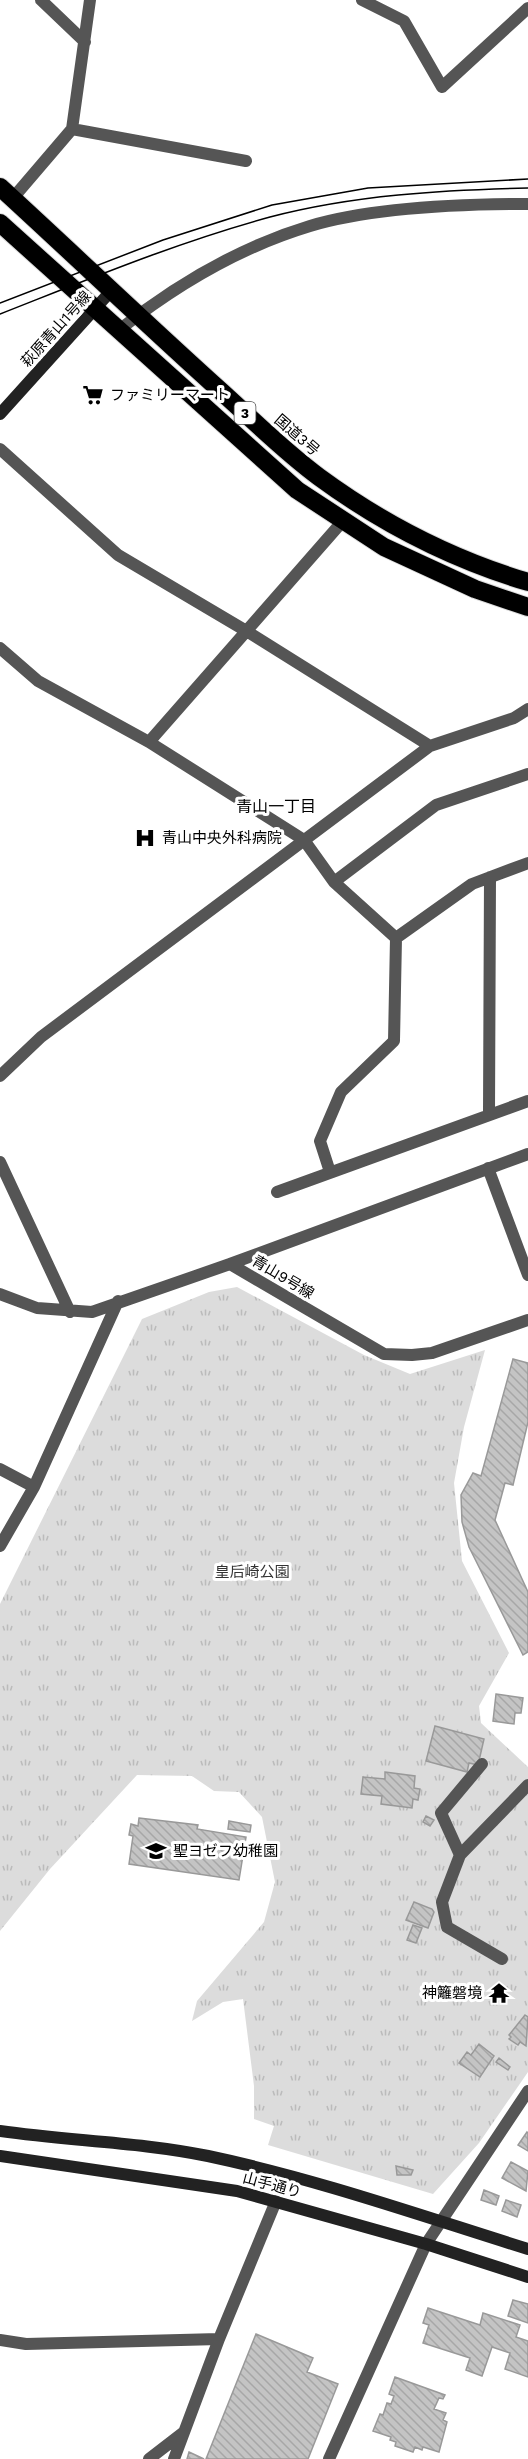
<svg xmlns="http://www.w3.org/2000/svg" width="528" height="2459" font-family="'Work Sans','Noto Sans JP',sans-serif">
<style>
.park{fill:url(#park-tufts)}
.building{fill:url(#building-back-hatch);stroke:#999;stroke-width:1.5}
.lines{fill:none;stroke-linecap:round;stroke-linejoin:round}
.highway-casing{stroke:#dbdbdb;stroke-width:20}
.street{stroke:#555;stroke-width:12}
.secondary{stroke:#222;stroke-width:12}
.highway{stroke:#000;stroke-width:18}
.tram{stroke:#000;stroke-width:1.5}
.labels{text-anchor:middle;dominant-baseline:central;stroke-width:6;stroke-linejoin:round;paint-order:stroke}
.shield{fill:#fff;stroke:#4c4c4c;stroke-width:1.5}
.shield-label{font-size:14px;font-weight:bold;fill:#000}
.street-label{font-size:15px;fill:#000;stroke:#fff}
.poi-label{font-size:15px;fill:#000;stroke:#fff;text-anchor:start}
.park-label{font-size:15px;fill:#333;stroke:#fff}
.neighbourhood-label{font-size:16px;fill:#000;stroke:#fff}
</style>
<defs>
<pattern id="park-tufts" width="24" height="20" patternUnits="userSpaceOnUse" patternTransform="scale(1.5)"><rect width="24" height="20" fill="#dcdcdc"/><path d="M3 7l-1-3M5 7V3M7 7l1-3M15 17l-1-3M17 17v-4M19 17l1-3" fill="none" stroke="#bbb"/></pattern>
<pattern id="building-back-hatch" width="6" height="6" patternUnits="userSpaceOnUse" patternTransform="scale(1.5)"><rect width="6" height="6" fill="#c4c4c4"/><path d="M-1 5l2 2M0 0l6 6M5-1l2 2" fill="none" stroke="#a7a7a7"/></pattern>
</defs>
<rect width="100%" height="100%" fill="#fff"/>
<path class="park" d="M237,1287L364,1355L410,1374L485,1350L464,1427L454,1483L462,1561L509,1653L479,1706L481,1723L528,1767V2072L479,2143L433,2194L268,2145L274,2126L254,2119V2086L243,1999L223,2002L192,2021L197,2001L264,1922L275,1882L262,1817L239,1792L214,1791L192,1776L137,1775L50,1869L0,1931V1604L142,1319L209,1292Z"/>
<path class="building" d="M513,1359L528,1363V1422L513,1485L505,1483L495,1520L528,1592V1652L523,1655L469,1547L462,1522L461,1495L473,1473L481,1476Z
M496,1694L523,1698L521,1713H515L514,1724L493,1721Z
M435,1726L484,1739L478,1765L469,1763L467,1772L426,1761Z
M385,1772L415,1776L414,1788L420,1789L418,1800L413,1799L412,1808L381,1804L382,1796L361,1794L363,1777L385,1779Z
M426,1816L434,1820L430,1826L423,1822Z
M139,1818L198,1825L197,1829L246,1837L239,1880L129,1864L133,1836L129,1835L131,1824L138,1826Z
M229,1821L251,1825L250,1832L228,1829Z
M414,1902L432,1909L434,1912L428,1928L406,1920Z
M413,1925L422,1928L416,1943L407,1940Z
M525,2015L528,2017L526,2046L520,2042L518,2045L509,2039L511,2037L509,2035Z
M479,2044L494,2056L480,2077L459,2063L467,2052L471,2055Z
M499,2058L510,2067L508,2070L496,2062Z
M527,2132L528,2133V2151L518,2145Z
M511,2162L528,2171L526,2191L502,2178Z
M396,2166L413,2170L411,2175H397Z
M484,2190L499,2196L496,2205L481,2200Z
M506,2200L521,2205L517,2217L502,2211Z
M513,2300L528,2304V2323L508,2316Z
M428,2308L480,2325L483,2313L520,2325L516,2337L528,2341V2377L505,2369L510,2353L492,2347L482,2376L466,2370L470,2358L423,2343L429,2325L423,2323Z
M256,2334L313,2358L307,2372L338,2384L308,2459H206Z
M395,2377L445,2395L443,2399L439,2398L434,2409L446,2413L443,2420L447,2422L439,2452L423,2447L422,2450L415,2447L413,2452L395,2446L396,2442L390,2440L391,2437L373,2431L380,2414L383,2415L387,2403L391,2404L394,2396L389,2394Z
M189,2452L204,2459H187Z"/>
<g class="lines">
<g class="highway-casing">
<path id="highway" d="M0,187C71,252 141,319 213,384C248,415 281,449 319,477C383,524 451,559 528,582
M0,223L297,490L384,547L475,589L528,607"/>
</g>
<path class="street" d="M41,0L85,42
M362,0L404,21L442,87L528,8
M72,129L246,161
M13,198L72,129L90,0
M119,330C176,285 240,247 310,226C374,207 462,204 528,204
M0,449L118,555L248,632L430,746
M0,648L38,681L149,742L304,840L334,882L396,938L472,884L528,863
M149,742L342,522
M334,882L436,805L528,774
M0,1076L41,1037L430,746L514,718L528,709
M489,1114L490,877
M0,1162L70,1312
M488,1168L528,1275
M330,1172L320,1141L341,1092L394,1041L396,938
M277,1192L528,1101
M230,1264L528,1154
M0,1294L37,1308L92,1312L230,1264L384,1354L412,1355L432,1353L528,1320
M0,1469L34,1487
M0,1546L34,1487L118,1301
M460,1855L441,1813L482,1764
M502,1959L447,1927L442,1902L460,1855L528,1785
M0,2340L26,2344L219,2339
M149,2459L184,2432
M174,2459L219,2339L276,2201
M329,2459L426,2244L528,2091"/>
<path class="secondary" d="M0,414L111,291
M0,2131C69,2141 140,2142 208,2156C317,2179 422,2216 528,2249
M0,2156L237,2191L426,2244L528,2277"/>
<use href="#highway" class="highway"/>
<path class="tram" d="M0,303L163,240L272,205L368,188L528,179
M0,314C89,279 178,242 270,217C354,195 442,190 528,188"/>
</g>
<defs>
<g id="supermarket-bare" transform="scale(1.62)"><path d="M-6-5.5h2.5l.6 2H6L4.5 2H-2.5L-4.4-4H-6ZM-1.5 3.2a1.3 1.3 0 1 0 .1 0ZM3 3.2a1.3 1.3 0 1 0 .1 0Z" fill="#000" stroke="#fff" stroke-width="2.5" paint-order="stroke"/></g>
<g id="hospital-bare" transform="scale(1.62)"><path d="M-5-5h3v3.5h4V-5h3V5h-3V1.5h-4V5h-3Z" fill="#000" stroke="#fff" stroke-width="2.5" paint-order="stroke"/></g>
<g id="school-bare" transform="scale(1.62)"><path d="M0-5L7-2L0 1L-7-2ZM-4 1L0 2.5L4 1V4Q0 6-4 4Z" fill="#000" stroke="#fff" stroke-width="2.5" paint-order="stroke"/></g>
<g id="temple-bare" transform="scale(1.62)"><path d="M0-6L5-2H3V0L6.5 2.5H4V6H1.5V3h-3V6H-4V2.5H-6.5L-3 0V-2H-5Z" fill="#000" stroke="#fff" stroke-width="2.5" paint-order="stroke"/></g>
</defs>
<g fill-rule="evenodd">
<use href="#supermarket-bare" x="93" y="395"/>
<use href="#hospital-bare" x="145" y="838"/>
<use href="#school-bare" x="156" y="1851"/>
<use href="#temple-bare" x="499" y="1993"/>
</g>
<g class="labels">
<rect class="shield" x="234.5" y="402" width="21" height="22" rx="4.5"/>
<g class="shield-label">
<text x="245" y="413">3</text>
</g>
<g class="street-label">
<text transform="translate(56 329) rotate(-48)">萩原青山1号線</text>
<text transform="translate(297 435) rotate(41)">国道3号</text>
<text transform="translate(283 1277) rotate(31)">青山9号線</text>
<text transform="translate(272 2185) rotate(15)">山手通り</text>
</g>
<g class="poi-label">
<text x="110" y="395">ファミリーマート</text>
<text x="162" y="838">青山中央外科病院</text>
<text x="173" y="1851">聖ヨゼフ幼稚園</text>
<text x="482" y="1993" text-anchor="end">神籬磐境</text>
</g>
<g class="park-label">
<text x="252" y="1572">皇后崎公園</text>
</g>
<g class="neighbourhood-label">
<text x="276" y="806">青山一丁目</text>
</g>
</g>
</svg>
